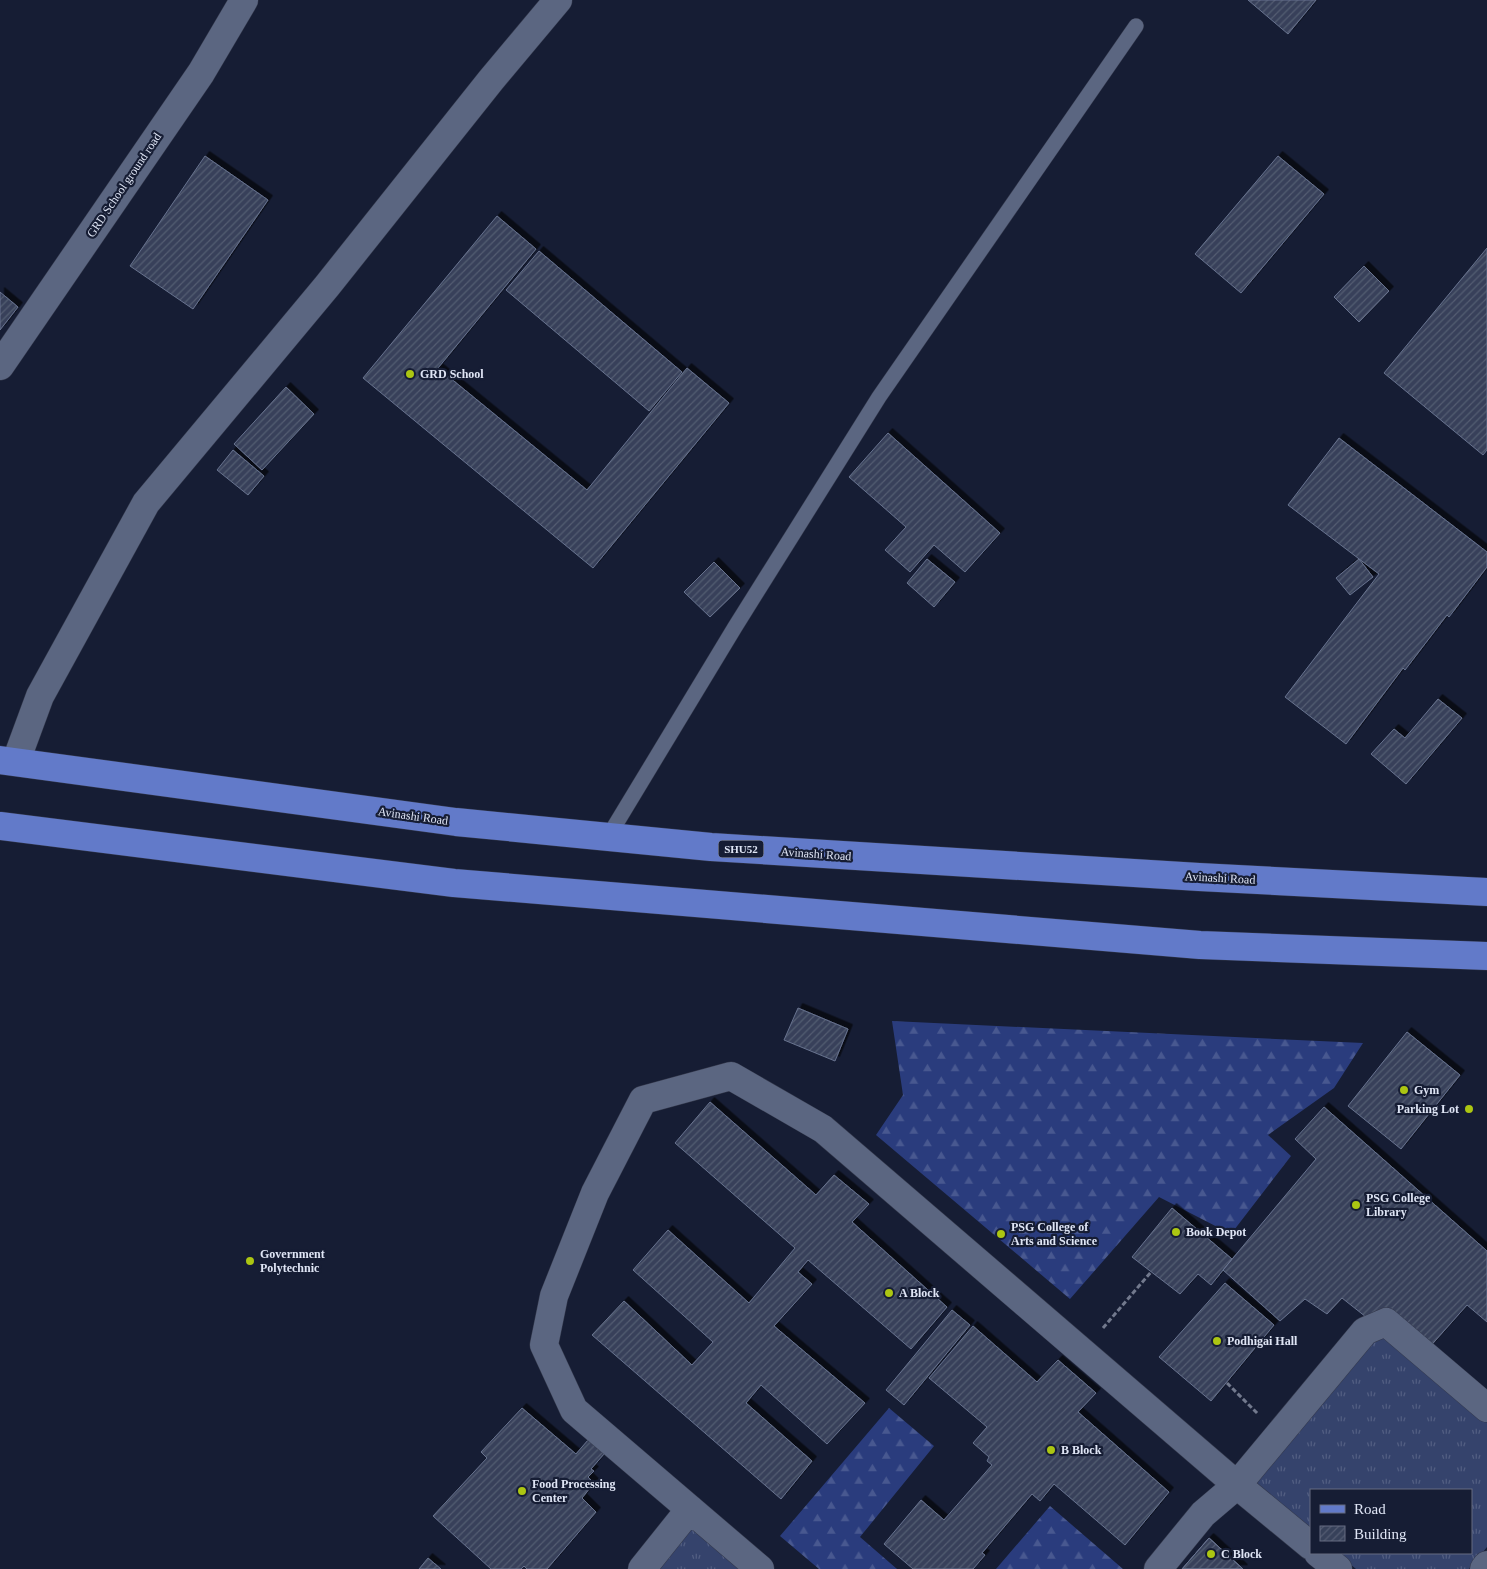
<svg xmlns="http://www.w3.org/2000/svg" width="1487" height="1569" font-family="Georgia,serif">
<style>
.grass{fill:url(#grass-tufts)}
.forest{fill:url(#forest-firs)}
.building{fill:url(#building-hatch);stroke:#68738f;filter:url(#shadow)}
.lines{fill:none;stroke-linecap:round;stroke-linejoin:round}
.lane-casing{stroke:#33384b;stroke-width:16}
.street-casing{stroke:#33384b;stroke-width:29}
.primary-casing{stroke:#33384b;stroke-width:29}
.path{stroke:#72798d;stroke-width:3;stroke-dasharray:5 2.5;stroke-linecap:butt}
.lane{stroke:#5b6681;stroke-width:15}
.street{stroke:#5b6681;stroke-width:28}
.primary{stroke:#627ac9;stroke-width:28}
.poi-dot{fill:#acc612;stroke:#161d34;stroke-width:2}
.labels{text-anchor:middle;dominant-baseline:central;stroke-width:4.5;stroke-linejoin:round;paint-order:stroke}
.shield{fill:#161d34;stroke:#a3a9bb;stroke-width:1}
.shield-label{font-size:11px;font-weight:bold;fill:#dfe5f5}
.street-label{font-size:12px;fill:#dfe5f5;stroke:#161d34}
.poi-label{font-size:12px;font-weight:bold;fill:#dfe5f5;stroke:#161d34;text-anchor:start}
</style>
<defs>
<pattern id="grass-tufts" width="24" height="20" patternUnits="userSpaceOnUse" patternTransform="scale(1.25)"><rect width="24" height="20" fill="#35436c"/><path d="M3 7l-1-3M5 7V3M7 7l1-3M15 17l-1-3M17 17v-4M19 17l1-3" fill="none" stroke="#525e82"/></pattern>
<pattern id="forest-firs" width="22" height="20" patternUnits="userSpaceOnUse" patternTransform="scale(1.25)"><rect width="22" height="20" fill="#2a3c7d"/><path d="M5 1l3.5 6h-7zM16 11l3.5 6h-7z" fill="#485890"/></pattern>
<pattern id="building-hatch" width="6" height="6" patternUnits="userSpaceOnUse" patternTransform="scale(1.25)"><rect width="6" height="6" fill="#37415a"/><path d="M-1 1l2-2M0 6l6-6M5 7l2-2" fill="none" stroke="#545c72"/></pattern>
<filter id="shadow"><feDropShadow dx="4.5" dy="-4.5" stdDeviation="0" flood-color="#0009"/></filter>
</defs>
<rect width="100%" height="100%" fill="#161d34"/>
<path class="grass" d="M1382,1330L1487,1422V1547L1469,1569H1356L1337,1553H1471V1490H1311V1530L1256,1483Z
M693,1527L741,1569H661L658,1567Z"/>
<path class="forest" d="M892,1021L1363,1043L1334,1088L1268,1135L1291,1156L1231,1234L1159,1197L1070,1299L876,1135L903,1095Z
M889,1408L934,1446L860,1537L897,1569H819L780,1536Z
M1050,1506L1123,1569H996Z"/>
<path class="building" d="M1248,0H1316L1288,34Z
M205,156L268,200L193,309L130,266Z
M1278,156L1324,194L1241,293L1195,254Z
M497,216L536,249L438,368L587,490L687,368L729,403L593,568L363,378Z
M1487,248V450L1483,455L1384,373Z
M539,251L682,372L649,411L506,290Z
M1364,266L1389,291L1359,322L1334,297Z
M0,292L18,307L0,330Z
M286,387L314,414L262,470L234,444Z
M888,433L1000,533L965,572L934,545L910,572L885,550L906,527L849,477Z
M1339,438L1487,552V567L1449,617L1447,615L1405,670L1403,668L1346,744L1285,697L1379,574L1288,505Z
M233,450L264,476L248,495L217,470Z
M927,559L955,582L934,607L907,583Z
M1359,559L1373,577L1350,595L1336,578Z
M714,562L740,588L710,617L684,592Z
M1438,699L1462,718L1406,784L1371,754L1394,729L1405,738Z
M798,1008L848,1029L835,1061L784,1040Z
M1407,1032L1460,1075L1401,1149L1348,1106Z
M710,1102L816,1195L834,1175L869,1204L852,1222L947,1307L911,1349L808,1260L798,1272L812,1284L774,1326L865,1403L827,1444L761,1385L746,1403L812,1461L781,1499L592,1335L624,1301L692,1365L713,1342L633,1270L668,1230L749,1303L795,1248L675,1143Z
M1324,1107L1487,1251V1322L1467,1305L1419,1359L1342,1298L1327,1314L1305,1299L1280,1321L1223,1270L1316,1159L1295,1139Z
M1172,1208L1232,1259L1211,1285L1198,1274L1180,1294L1132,1257Z
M1225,1283L1274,1325L1211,1401L1159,1357Z
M952,1310L970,1325L904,1405L886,1390Z
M973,1326L1037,1382L1058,1360L1096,1393L1078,1412L1169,1492L1125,1545L1054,1484L1040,1501L1032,1494L982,1553L985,1555L973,1569H913L884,1544L921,1500L944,1520L992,1465L987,1461L989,1457L973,1443L987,1427L929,1378Z
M522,1408L576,1454L588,1440L604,1454L591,1469L594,1471L588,1477L594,1483L582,1498L596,1512L547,1569H527L524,1566L521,1569H491L433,1516L487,1458L481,1452Z
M1209,1538L1243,1569H1182Z
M1209,1538L1243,1569H1182Z
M428,1558L441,1569H419Z"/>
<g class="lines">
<g class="lane-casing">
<path id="lane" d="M608,837L735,627L879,397L1136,26"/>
</g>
<g class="street-casing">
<path id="street" d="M0,366L201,73L244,0
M16,761L40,696L146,503L327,286L491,80L558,0
M1318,1553L1338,1569
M642,1569L690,1509
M760,1569L574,1410L544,1345L554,1296L595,1193L643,1100L731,1076L823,1129L1237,1485L1365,1331L1386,1322L1487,1408
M1158,1569L1203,1514L1237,1485L1311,1546
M1484,1569L1487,1565"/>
</g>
<g class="primary-casing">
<path id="primary" d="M0,760L456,822L711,847L1199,877L1487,892
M0,826L454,883L1200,945L1487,956"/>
</g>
<path class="path" d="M1103,1328L1151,1272
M1227,1383L1258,1414"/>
<use href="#lane" class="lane"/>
<use href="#street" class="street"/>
<use href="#primary" class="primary"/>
</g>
<g class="poi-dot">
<circle cx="410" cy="374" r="5"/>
<circle cx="1404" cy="1090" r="5"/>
<circle cx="1469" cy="1109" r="5"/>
<circle cx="1356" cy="1205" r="5"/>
<circle cx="1176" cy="1232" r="5"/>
<circle cx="1001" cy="1234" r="5"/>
<circle cx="250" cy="1261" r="5"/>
<circle cx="889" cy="1293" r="5"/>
<circle cx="1217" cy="1341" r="5"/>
<circle cx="1051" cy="1450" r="5"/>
<circle cx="522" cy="1491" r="5"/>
<circle cx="1211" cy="1554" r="5"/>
</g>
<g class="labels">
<rect class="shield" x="718.5" y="840.5" width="45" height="17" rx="4"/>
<g class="shield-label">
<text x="741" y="849">SHU52</text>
</g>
<g class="street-label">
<text transform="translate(124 185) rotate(-56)">GRD School ground road</text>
<text transform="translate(413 816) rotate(8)">Avinashi Road</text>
<text transform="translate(816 854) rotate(4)">Avinashi Road</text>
<text transform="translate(1220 878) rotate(3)">Avinashi Road</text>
</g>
<g class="poi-label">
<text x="420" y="374">GRD School</text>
<text x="1414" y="1090">Gym</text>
<text x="1459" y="1109" text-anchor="end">Parking Lot</text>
<text x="1366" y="1198">PSG College<tspan x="1366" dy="14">Library</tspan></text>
<text x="1011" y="1227">PSG College of<tspan x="1011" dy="14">Arts and Science</tspan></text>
<text x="1186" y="1232">Book Depot</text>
<text x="260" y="1254">Government<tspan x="260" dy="14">Polytechnic</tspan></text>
<text x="899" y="1293">A Block</text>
<text x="1227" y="1341">Podhigai Hall</text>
<text x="1061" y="1450">B Block</text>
<text x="532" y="1484">Food Processing<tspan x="532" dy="14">Center</tspan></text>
<text x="1221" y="1554">C Block</text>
</g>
</g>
<rect x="1310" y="1489" width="162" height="65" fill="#161d34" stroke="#666d81"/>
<rect x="1320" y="1505" width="25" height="8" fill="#627ac9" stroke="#666d81"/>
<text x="1354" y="1514" font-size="15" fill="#dfe5f5">Road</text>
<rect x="1320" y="1526" width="25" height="15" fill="url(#building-hatch)" stroke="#666d81"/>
<text x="1354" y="1539" font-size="15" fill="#dfe5f5">Building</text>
</svg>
